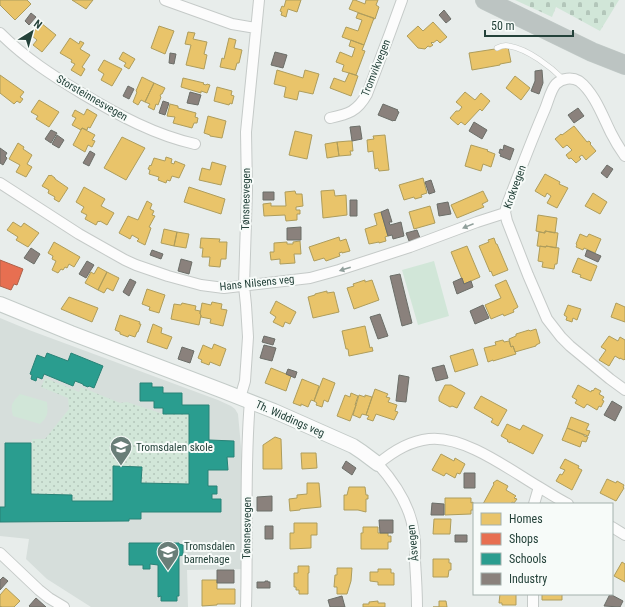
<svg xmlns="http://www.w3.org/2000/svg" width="625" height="607" font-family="'Roboto Condensed',sans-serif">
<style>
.built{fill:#d6dedb}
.grass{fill:#d1e6d8}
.cemetery{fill:url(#cemetery-stones)}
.park{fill:url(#park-dots)}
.homes{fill:#e9c46a;stroke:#ae9d5c}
.shops{fill:#e76f51;stroke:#ac624a}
.schools{fill:#2a9d8f;stroke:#288276}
.industry{fill:#8a817c;stroke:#6b6e68}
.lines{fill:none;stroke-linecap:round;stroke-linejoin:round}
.lane-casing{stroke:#c5cac8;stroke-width:6}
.street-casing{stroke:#c5cac8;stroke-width:12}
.secondary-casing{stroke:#c3cbc8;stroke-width:16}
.highway-casing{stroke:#c3ccc9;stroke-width:20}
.lane{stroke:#fcfcfc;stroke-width:5}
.street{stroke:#fcfcfc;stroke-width:10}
.secondary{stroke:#fcfcfc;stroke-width:14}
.highway{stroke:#bcc4c2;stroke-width:19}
.oneway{fill:#909f9b}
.labels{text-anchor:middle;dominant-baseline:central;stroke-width:4;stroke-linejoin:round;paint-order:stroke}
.street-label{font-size:11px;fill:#24423a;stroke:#f7fbf9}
.poi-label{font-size:11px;fill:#24423a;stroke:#f7fbf9;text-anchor:start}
</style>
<defs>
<pattern id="cemetery-stones" width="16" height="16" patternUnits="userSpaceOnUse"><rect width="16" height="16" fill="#d1e6d8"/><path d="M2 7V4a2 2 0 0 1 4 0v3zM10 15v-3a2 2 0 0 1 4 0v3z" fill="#b3c6ba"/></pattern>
<pattern id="park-dots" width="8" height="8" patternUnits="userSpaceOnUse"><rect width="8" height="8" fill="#d1e6d8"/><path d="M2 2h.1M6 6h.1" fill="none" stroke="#b3c6ba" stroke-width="1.8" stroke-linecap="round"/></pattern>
</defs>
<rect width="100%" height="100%" fill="#e8edeb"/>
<path class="built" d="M0,318L29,330L218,400L231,406L235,409L238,414L248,523L247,569L187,570L188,607H91L47,579L26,559L29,539L0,536Z"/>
<path class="grass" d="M434,261L449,316L418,325L402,270Z
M20,394L47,402C48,414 48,416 40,424L13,416C10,404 12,403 20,394Z"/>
<path class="cemetery" d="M515,0H619L600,31L556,7L552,17Z"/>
<path class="park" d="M45,378L79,392L81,387L120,403L127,402L163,414H189V484L141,483V467L113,466V501H72L71,495L31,494L32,439H45L69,409L68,398L41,387Z"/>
<path class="homes" d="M0,0H27L31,4L15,20L0,5Z
M72,0H93L86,9Z
M286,0H301L297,12L288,9L286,17L281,15L282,12L280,11L282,6L284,7Z
M353,0H355L365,4L366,0H378L376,5L379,7L375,19L349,9Z
M358,13L374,18L364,45L342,37L346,27L358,31L362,20L356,18Z
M433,22L447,37L440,43L437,40L433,43L432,42L431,43L433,45L430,47L428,46L425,49L418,48L407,36L418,26L423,31Z
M41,23L56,35L42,52L33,45L37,40L31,35Z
M159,26L174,31L165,54L151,48Z
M188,32L195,33L193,39L207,42L204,54L207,55L204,69L186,65L191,45L185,44Z
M70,38L79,44L80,41L84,43L80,49L90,55L82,67L85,69L81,76L71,70L75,64L71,62L72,60L60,53Z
M229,38L236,40L234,48L242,50L239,63H237L235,70L220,67L222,58L224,59Z
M351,40L364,45L362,50L365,51L356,75L342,71L344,65L336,62L340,52L352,57L355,48L349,46Z
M508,47L511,62L500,64V65L472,70L469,53Z
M123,52L135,59L129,69L124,66L126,63L119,59Z
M104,60L122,69L112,86L101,80L104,74L98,70Z
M277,70L303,78L305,70L319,74L313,94L299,91L297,100L284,97L286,87L274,84Z
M349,73L358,76L351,96L330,88L334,78L345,82Z
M0,75L24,92L20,97L23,99L20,103L17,101L14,104L0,93Z
M515,76L530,88L521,100L506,88Z
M142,77L154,83L145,102L141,100L138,105L133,102L137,92L136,91Z
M183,78L204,83L203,84L206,85L207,84L210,85L207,93L201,91V93L181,87Z
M154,83L165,88L162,94H161L160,96L161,97L158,105L156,104L154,110L148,107L150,104L145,102Z
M217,87L232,91L231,95L234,96L232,104L230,103L229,105L214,101Z
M465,92L475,100L481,93L490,101L482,111L480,109L465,125L461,122L458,125L450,118L456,111H459L462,107L456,102Z
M39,100L59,112L49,127L36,119L38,116L31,112Z
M170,104L178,106V108L196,113L195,117L198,118L197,123H194L192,128L173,123L175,117L167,116Z
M87,109L97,115L90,128L88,127L87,130L82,128L81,130L72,125L76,118L72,116L75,110L84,115Z
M208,116L226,121L222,138L210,136V135L204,133Z
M574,126L587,142L589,141L591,143L590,144L596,151L586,160L582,155L579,157L581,159L576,163L571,158L569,159L566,155L572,150L567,145L563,148L555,139L561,134L562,135Z
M82,128L95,135L92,140L95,141L92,147L88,145L85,152L73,145Z
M295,131L312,135L307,159L289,155Z
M385,135L389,170L379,171L378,168L375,169L373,151L368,152L367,140L374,139L373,136Z
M122,137L145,148L126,180L104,168Z
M349,141H352L353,151H350L351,155L339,156L337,142Z
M337,142L339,156L327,158L325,144Z
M18,143L24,147L23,149L32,155L27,164L32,167L26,177L16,172L20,165L9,159Z
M471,145L488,150L487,151L495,154L491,167L483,164L481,171L465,166Z
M166,157L172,159L171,163L174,164L175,161L185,165L179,178L172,176L170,181L167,180L166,183L158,180L159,177L149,174L150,170L148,169L150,165L151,166L154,158L165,161Z
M212,162L226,166L221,185L199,180L202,168L210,170Z
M545,174L560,182L559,184L568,188L557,208L547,203L551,196L547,193L545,197L535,191Z
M49,175L50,176L51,175L55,178V179L68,188L59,202L54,199L55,197L48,193L49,190L42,186Z
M423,178L427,193L421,195L422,197L415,199L414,197L404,200L399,185Z
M84,187L105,199L101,206L114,213L107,225L100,221L99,222L98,221L96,225L85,219L87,215L81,212L84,207L76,202Z
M189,187L225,199L221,214L184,202Z
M334,190L335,196L346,195L347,215L323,218L321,191Z
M295,191L296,194H302L303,206L296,207V210H300V214H297V220L286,221L285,215L264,216L263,204L271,203V206H286L285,192Z
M483,191L488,201L482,204L484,207L457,218L451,205Z
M593,193L607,202L600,214L585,206Z
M147,201L152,204L150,209L154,211L152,215L155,216L149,227L151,228L145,245L137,241L139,239L132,235L130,239L119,233L128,216L138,220Z
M430,206L435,223L414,229L409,212Z
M381,212L388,236L385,237L386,241L379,243V242L369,244L365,229L377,225L374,214Z
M538,215L557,218L555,233L545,231V233L536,231Z
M13,222L21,227L24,223L39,233L28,247L16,240L18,237L7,230Z
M164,229L177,232L174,246L161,243Z
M545,231L558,233L556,248L546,246V247L537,246L539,232L545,233Z
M177,232L189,234L186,248L174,246Z
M580,234L587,237L589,234L601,239L595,253L584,248L583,250L576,247L577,245L576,244Z
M339,237L340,241L346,239L350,251L342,253V252L339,253L340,256L326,261L324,258L314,261L309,247Z
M201,238L220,239L219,242H227L226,259H221L220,267L209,266L210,257H202L203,248H200Z
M494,238L496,244H497L508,270L493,276L491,271L490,272L479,246L489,242L488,240Z
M300,241L301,254H294L295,263L280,264V259L271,260L270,252H274V243L287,242V244H293V242Z
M54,242L80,257L74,267L69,264L67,268L65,267L63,270L61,269L58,273L52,270L56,261L52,259L53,256L48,253Z
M467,246L480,277L464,284L451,252Z
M540,246L546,247V246L559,248L557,264H555L554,269L542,267L543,262L538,261Z
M578,258L597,266L591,281L580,277L581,275L572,272Z
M98,267L107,272L98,290L85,283L91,272L94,274Z
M107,272L119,278L113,291L107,288L104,293L98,290Z
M365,280V282L372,280L379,300L354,309L347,288L354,286L353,284Z
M506,280L518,307L513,310L514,312L504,316L503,314L491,319L485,305L501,298L495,285Z
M147,289L165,295L159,313L149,310L150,307L142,304Z
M327,291V293L334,292L339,312L313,318L308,297L315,295V294Z
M69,297L98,308L92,322L61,309Z
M276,301L296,312L290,324L285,322L283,327L273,322L276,317L270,313Z
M212,302L222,304L221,309L227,310L223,326L210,323L211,319L201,317V315L200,314L202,303L211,305Z
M182,303L196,306L195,310L200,311V314L201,315L199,325L171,319L174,304L181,305Z
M616,303L625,307V322L611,317Z
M568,305L581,309L577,320L573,318L572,322L566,320L567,317L564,315Z
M120,315L140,322L139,324H141L138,332H137L135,337L129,335L128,337L120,334V332L115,330Z
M153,324L162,328L161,333L172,337L167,349L147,342Z
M365,326L370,348L372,347L373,351L349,356L348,349H346L342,331Z
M536,329L540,343L536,345V346L515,352L513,346L511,347L509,339L516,336V334L529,330L530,331Z
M609,336L618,341L620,337L625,340V359L624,360L620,358V359L615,356L609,366L599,360L606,350L601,347Z
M503,340L504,342L509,341L511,347L513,346L516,354L493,361V360L488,362L484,348L496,345L495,342Z
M214,344L226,349L220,366L210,362L209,365L201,362L202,360L198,358L203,345L212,349Z
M473,349L478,365L455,372L450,356Z
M271,368L291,376L286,391L265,383Z
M323,378L335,383L328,402L324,400L322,407L316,405L317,403L314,401Z
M302,379L319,386L314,401L311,400L308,407L301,404V406L293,403Z
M445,385H451L465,393L457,408L452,406L450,407L439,401V397Z
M578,385L591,392L592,390L593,391L595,388L601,391L599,394L604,397L602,400L604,401L601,407L599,406L597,410L587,404L584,408L575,403L577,400L572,397Z
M375,389L388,394L386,397L390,398L388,402L397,405L395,411L398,412L394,420L376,414L373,421L367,419L369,416L366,415Z
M351,393L358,396L355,405H356L350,421L337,416L345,395L350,397Z
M359,395L365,397V395L372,397L366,415L362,414L360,418L353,415Z
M481,396L507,410L498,426L491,422L493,419L474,408Z
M571,417L589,424L586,430L590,431L588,436L567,428Z
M507,424L520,430L523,425L543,435L533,454L510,442V443L507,441L508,440L501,436Z
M567,428L584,435V436L588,437L586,442L582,441L580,447L562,440Z
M275,437L281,439L282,469H263V445Z
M301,453H316L317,468L302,469Z
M441,454L454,461L455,458L465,464L460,474L457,473L455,478L446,473L444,476L432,470Z
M565,459L579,466L578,468L582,470L572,490L556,481L560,474L562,475L565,470L560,468Z
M607,479L616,483L617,481L624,485L623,487L624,488L616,501L600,493Z
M497,480L508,486L506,490L516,496L514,498L517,499L514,503L512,502L511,504H483L494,484L493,483Z
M307,483H319L321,507L300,509V510L290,511L289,499L297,498V495L307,494Z
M349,487H365L366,495H368V499H366V512L358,510H344V495H347Z
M445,498H471V503L473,502V510H471V514L445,515Z
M434,519H451L450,534H433Z
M294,523H317V535H311V548L290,549V533H294Z
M363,527H378V533H388V536H391V542H388V549H361V533H363Z
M433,559H449V563H451V570H449L448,577H433Z
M622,562L625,564V582L614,576Z
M298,566H309V573H308V594H299V590H296V587H294V573H298Z
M337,568H352L351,581L347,594H337V587H334L335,575H337Z
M378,569H391V573H394V585H378V582L370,581V572H378Z
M202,580H217V589H235V604H217V605L202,606Z
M6,588L20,601L14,607H1V606L0,607V595Z
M500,594H516V605H502V603H499Z
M542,594H562V600H542Z
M378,601V603H385V607H363V604H369V602Z
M439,601H446L447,607H433H439Z"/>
<path class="shops" d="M0,260L23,269L17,285L14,284L11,290L0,286Z"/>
<path class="schools" d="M47,353L68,361L71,353L103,366L94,388L89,386L88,387L83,385V384L75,381L73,386L44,374L42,379L37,377L36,381L31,379L32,375L30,374L37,355L45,358Z
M140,383H152V387H163V393H182V405H209V440L234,441V457H227L228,470H208V486H217V494H212V499H221V512H141V519H129V521L0,522V507H5V443H31V494L72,495V501H113V466L142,467L141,483L189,484V414H163V408H154V401H140Z
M129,543H179V544L183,545V555L179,556V596H177V601H161V596L158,597V565L150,564V569H143V565H129Z"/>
<path class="industry" d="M444,10L451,19L446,23L439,15Z
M31,13L36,17L29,25L25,21Z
M275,52L287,55L283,68L271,65Z
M170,53L176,54L174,64L169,63Z
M542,70L543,83L539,94L531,91L535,81V71Z
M128,86L134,89L129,99L123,96Z
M190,92L201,95L198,105L187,103Z
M163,101L169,103L165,115L159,113Z
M383,104L398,110L397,111L399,112L395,121L394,120L393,121L378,115Z
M578,108L584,116L574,123L568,115Z
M474,122L487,130L482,139L469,131Z
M360,126L362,139L352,141L350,127Z
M51,130L57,133L51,143L45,139Z
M57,135L64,140L59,148L52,144Z
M504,145L514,149L510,160L500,156L501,154L499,153L500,149L503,150Z
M0,148L7,153L5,156L7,158L3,165L0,163Z
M90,151L95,154L89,166L83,163Z
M607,165L613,169L607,178L601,173Z
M431,180L435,192L429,194L425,182Z
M263,192H274V200H263Z
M350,200H357V216H350Z
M448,202L451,214L439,216L437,204Z
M388,209L392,222H389L390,225L401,222L404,236L393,239L392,235L388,236L381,212Z
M301,227V240H287V228Z
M417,230L420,238L409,241L406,233Z
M31,248L40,254L34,264L24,258Z
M152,250L163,254L161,259L150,255Z
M587,250L601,256L598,262L585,256Z
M181,259L192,262L189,274L178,271Z
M87,261L94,265L86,278L79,274Z
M400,274L412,323L402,326L390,276Z
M462,278L464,284L471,281L473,287L457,294L453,282Z
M130,279L136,282L129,296L123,292Z
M483,305L489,318L475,324L470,311Z
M380,314L388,336L378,339L370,317Z
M264,336L275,339L273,345L262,342Z
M264,345L276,348L272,361L260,358Z
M182,347L194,351L190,363L178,359Z
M444,365L448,378L436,381L432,368Z
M288,369L297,372L295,378L286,374Z
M399,375L409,377L406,402L396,401Z
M612,401L622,407L615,421L604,415Z
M346,461L356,468L352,475L342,468Z
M464,473H475V488H464Z
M272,496V511H257V497Z
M432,503L444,504V515H431Z
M379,520H393V533H380Z
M265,526H273V539H265Z
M455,535H467V542H455Z
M217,570H234V583H217Z
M3,577L8,581L0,590V580Z
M265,581H268V582H270V588H257V582H265Z
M610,594L623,601L620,607L604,606Z
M342,596L345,607H330L328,600Z
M36,598L46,607H30L29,606Z"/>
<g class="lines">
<g class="lane-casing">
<path id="lane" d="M497,48C501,46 505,45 509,46C528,49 551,67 564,80"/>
</g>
<g class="street-casing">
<path id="street" d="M165,0L232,24L256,28
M0,33C25,58 53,76 83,94C118,115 155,135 195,144
M330,118C348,114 357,112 367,94L390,33L402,0
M625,156C620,149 615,141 611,133C603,117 594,92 579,81C572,77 562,78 556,84C551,89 548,102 545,109C532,139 520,171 508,202L505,212L507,221L528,275L547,319L561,337L570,346L610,379L625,390
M0,183L79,234L125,260L136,265L168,276L201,285L224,288L310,278L339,270L410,247L477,222L505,213
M240,398L245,381L248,337L246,305L244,286L247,190L246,132L259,0
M534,504L539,487
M612,527L625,535
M0,553L39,590L49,598L64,607
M246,607C248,539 244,470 250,401
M417,607C417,592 416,576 415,561C415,552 416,543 414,534C411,507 395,483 378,464C392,452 410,441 429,439C464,435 510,470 539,487C549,493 558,499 568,504
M533,607V594"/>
</g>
<g class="secondary-casing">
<path id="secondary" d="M0,304L71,333L223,391L274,411L353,446L362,452L378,464"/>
</g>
<g class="highway-casing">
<path id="highway" d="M485,0L592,52L625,65"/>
</g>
<use href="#lane" class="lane"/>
<use href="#street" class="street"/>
<use href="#secondary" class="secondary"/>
<use href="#highway" class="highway"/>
</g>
<defs><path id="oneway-solid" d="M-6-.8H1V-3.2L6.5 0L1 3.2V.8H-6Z"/></defs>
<g class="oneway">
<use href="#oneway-solid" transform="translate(468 226) rotate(158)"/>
<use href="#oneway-solid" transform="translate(345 269) rotate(163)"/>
</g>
<defs>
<g id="school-pin" transform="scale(1.15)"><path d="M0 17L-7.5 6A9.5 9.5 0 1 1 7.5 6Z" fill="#697e78" stroke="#f7fbf9"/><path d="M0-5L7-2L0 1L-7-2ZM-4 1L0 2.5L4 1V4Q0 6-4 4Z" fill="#fff"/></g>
</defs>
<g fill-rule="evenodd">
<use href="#school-pin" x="121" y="447"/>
<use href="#school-pin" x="168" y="552"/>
</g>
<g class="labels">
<g class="street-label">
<text transform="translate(376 68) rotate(-68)">Tromvikvegen</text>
<text transform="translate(92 98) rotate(30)">Storsteinnesvegen</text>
<text transform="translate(515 187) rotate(-70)">Krokvegen</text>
<text transform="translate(246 199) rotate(-89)">Tønsnesvegen</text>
<text transform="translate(257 283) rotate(-6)">Hans Nilsens veg</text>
<text transform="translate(290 419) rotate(24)">Th. Widdings veg</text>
<text transform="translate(247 528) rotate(-89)">Tønsnesvegen</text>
<text transform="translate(413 543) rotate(-96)">Åsvegen</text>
</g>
<g class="poi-label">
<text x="136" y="447">Tromsdalen skole</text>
<text x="184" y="546">Tromsdalen<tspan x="184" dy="13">barnehage</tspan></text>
</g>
</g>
<rect x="473" y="503" width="140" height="92" fill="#f7fbf9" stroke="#a3b1ad"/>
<rect x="481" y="513" width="20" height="12" fill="#e9c46a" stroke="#a3b1ad"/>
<text x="509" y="523" font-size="12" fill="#24423a">Homes</text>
<rect x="481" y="533" width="20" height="12" fill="#e76f51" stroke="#a3b1ad"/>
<text x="509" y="543" font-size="12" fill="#24423a">Shops</text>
<rect x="481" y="553" width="20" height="12" fill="#2a9d8f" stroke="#a3b1ad"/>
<text x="509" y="563" font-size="12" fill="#24423a">Schools</text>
<rect x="481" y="573" width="20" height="12" fill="#8a817c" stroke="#a3b1ad"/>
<text x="509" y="583" font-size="12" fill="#24423a">Industry</text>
<g transform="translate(32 32) rotate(37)" stroke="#f7fbf9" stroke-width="3" paint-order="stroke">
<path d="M0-3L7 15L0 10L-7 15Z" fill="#24423a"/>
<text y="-6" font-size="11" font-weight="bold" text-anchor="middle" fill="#24423a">N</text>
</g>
<path d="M485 30v6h88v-6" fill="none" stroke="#24423a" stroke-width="2"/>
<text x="491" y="30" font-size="12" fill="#24423a" stroke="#f7fbf9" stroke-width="3" paint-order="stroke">50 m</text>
</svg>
